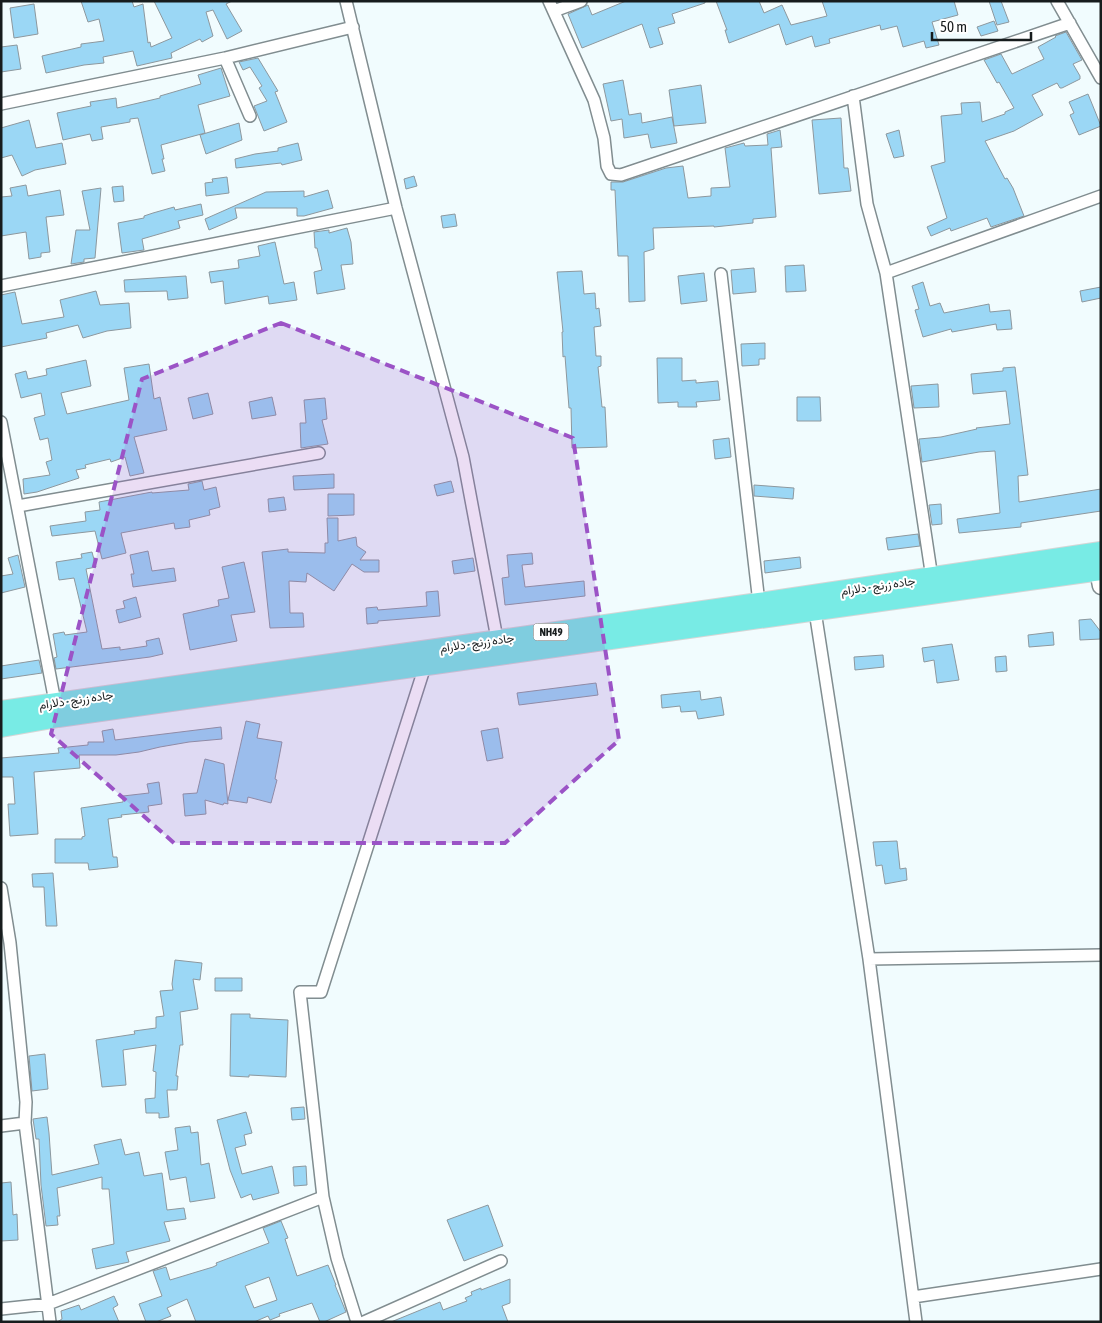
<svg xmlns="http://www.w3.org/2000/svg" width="1102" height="1323" font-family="'Asap Condensed',Vazirmatn,sans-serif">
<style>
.building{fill:#9bd7f5;stroke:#8d989e;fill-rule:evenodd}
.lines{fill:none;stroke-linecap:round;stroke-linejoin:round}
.street-casing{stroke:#818d90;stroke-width:14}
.secondary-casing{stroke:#818d90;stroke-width:19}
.highway-casing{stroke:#d5d6d6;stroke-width:22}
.street{stroke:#fff;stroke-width:11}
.secondary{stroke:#fff;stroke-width:16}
.highway{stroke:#78ebe5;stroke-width:20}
.marked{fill:#9b53c6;fill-opacity:0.2;stroke:#9b53c6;stroke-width:4;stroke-dasharray:10 6;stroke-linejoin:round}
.labels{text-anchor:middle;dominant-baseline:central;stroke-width:4;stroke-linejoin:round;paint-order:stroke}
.shield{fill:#fff;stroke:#5d6061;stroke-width:1}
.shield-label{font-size:11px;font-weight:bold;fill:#171c1d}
.street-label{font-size:12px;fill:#171c1d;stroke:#fff}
</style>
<rect width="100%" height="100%" fill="#f1fcfe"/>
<path class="building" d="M81,1H132L134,7L143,4L148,43L150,42L151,47L172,38L154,1H232L226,4L242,31L227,39L213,10L206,12L213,36L202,42L200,39L171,53L172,58L137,66L133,51L103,57L104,63L84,65L46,73L42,56L81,47V44L104,41L99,19L88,22Z
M626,1H705V3L672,14L675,23L658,28L663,44L650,48L642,24L582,48L568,14L588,5L592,15Z
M716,1H759L764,13L782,5L791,25L827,16L822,1H954L958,15L932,22L939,45L926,48L924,41L903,47L897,26L881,30L880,25L829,39L830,43L815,47L812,36L786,45L779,24L729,43L725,30H727Z
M989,1H1001L1009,22L997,25Z
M34,4L38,34L14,38L10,8Z
M994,21L998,31L981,36L977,27Z
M1066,32L1082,60L1073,64L1080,76V79L1062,88H1060L1057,83L1032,95L1043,115L1014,131L985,141L1005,179L1007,178L1013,188L1024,216L991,227L987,218L951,231L950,228L931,236L927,227L947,218L931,166L945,162L941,116L962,114L961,103L980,102L982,122L1005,114V112L1014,108L999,82L997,83L984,60L1001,54L1012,74L1044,59L1038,47L1056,37L1055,36Z
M17,45L21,69L1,72V47Z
M258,58L278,91L275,92L287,122L264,131L254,106L267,101L259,88L262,86L250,67L243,70L239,62Z
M221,68L230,96L198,105L205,133L161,145L164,159H162L165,171L152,174L138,118L130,119V122L101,127L103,139L92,141L90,134L63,140L57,113L91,106L90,102L116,98L117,108L160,98V96L201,84L198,75Z
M623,80L629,115L641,113L642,123L672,117L677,143L651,148L648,134L624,138L622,119L611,121L603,84Z
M701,85L706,123L674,126L669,90Z
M1088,94L1101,126L1079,135L1070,115L1074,113L1069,102Z
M841,118L844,168H848L851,191L819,194L812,120Z
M29,120L36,148L62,143L66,164L35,170L22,176L12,155L1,158V128Z
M239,123L242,140L206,154L200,135Z
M780,130L782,147L771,148L776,217L753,219V223L714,227V226L653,228L654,249L644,252L645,301L629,302L628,256H618L615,190H611V182H623L666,168L683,166L688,198L711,196V188L730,187L725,148L744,143L745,146L768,145L767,134Z
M899,130L904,156L894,158L886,134Z
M298,143L302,160L282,165L281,163L236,168L235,159L255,154L278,151V148Z
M414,176L417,186L406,189L404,179Z
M227,177L229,193L206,196L205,183L213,182L212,179Z
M26,185L28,196L60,190L64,215L46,217L50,252L41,253V257L29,259L26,232L1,236V197L12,196L10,188Z
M123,186L124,201L114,202L112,187Z
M101,188L95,258L84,259V262L71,264L76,230H90L82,191Z
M328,190L333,208L304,216H297V208H235L237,218L209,230L205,219L266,192L304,191V197Z
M201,204L203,215L178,221L180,228L142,239L144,250L122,253L118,223L144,218V216L153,213L174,207L175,210Z
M455,214L457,226L443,228L441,216Z
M347,228L351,242L353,264L341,265L345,289L317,294L314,272L322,270L317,248H315L314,232L329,230V233Z
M275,242L284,284L294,282L297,300L269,304L268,296L225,304L223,281L211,283L209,272L239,268L238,260L260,256L258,246Z
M804,265L806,291L786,292L785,266Z
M754,268L756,292L733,294L731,270Z
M582,271L584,294L595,293L596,309L599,308L601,326L594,327L596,356H601V366L598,367L602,407H605L607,447L572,448L571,408H569L565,356L563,357L562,332H563L557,272Z
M704,273L707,301L681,304L678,276Z
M186,276L188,298L168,300L167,291L125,292L124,280Z
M923,282L930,306L940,303L944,313L989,304L990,312L1010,310L1012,329L997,330L996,324L952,332L951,329L923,337L915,310L919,309L912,286Z
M1101,287V298L1082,302L1080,291Z
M96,291L100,305L129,303L131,328L107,331L83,338L78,325L46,333L47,338L1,347V295L15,292L22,324L64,317L60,300Z
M765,343V359H759V365L742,366L741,344Z
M657,358H682V381L696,380V383L718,381L720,400L696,402L697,407H678V402L658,403Z
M86,360L91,386L61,393L67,414L129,400L124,368L149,364L154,399L160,397L167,430L134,437L144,473L130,476L125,457L111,462L110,459L85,465L86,468L76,470L79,478L37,492L24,494L23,479L50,475L46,462L52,460L48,438L40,440L34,418L45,415L41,393L21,398L15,374L26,371L28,379L47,375L46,369Z
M1015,367L1028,475L1018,476L1019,502L1101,489V511L1021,523V527L959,533L957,519L1000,513L995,451L979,452L922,462L919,439L941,437L977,429L976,428L1010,424L1006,391L973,394L971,374L1003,371V368Z
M938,384L939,407L914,408L911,386Z
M208,393L213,414L193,419L188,398Z
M272,397L276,415L252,419L249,402Z
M797,397H820L821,421H797Z
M325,398L327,419L322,420L328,444L301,448L300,423H306L304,400Z
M729,438L731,457L715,459L713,440Z
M334,474V488L294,490L293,476Z
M202,481L204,490L216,487L220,507L209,510L210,515L189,520L190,527L175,529L174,523L121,533L126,553L102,559L95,531L52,536L50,526L86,521L85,512L100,510L99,502L152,492V493L189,490L188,484Z
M451,481L454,492L437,496L434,485Z
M754,485L794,488L793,499L754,496Z
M328,494H354V515L328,516Z
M284,497L286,510L269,512L268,499Z
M941,504L942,524L932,525L929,505Z
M327,518H338V541L356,537L357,546L366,552L360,560H379V572H364L352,564L334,591L307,573L306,582L289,581L290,613H303L304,627L270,628L262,552L288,549V552L325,553V543H328Z
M918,534L920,546L888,550L886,538Z
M148,551L152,571L174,568L176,581L133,587L131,574H134L130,555Z
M92,552L96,567L86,569L102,649L120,647V650L147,646L146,641L159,638L163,654L150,657L56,669L54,658L57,657L53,634L64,632L65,635L87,632L74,578L59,580L56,562L82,558L81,554Z
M532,553L533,564L522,565L525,587L584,581L585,596L505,605L502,578L509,577L507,555Z
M18,555L25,587L1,593V576L13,574L8,558Z
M800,557L801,568L765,573L764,561Z
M473,558L475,571L454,574L452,561Z
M244,562L255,612L231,615L237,641L190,650L183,614L219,606L218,600L229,598L222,567Z
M438,591L440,616L378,621V623L367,624L366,608L377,607L378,610L427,606L426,592Z
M136,597L141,617L119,623L116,610L125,608L123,601Z
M1091,619L1101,632V639L1080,640L1079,620Z
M1053,632L1054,645L1029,647L1028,635Z
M952,644L959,680L937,683L934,660L924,662L922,648Z
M883,655L884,667L855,670L854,657Z
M1006,656L1007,671L996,672L995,657Z
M39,660L42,673L1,679V666Z
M596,683L598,695L519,705L517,693Z
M700,691L701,700L721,697L724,715L698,719L696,711L681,712L680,706L662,708L661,695Z
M246,721L260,724L257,738L282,742L275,779L277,780L271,803L248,797L247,803L228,800Z
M221,727L222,739L189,742L160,747L139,752L116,755H79L80,768L34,772L38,834L10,836L8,804H15L13,777H1V758L59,753L58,748L88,745V742H104L102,731L113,729L115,740Z
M498,728L503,758L487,761L481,731Z
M205,759L224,764L228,804L224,803L223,805L205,800L206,814L185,816L183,794L197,793Z
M159,782L162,804L148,806L149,812L121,815L122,817L108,819L113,857H117L118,867L89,870L88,863H55V839H82V837L85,836L81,808L123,802V796L149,793L147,784Z
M897,841L900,869L906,868L907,880L885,884L882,865L876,866L873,842Z
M53,873L57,926H46L44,887H33L32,874Z
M175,960L202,963L200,980L193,979L198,1009L180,1012L183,1045H180L176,1076H178L177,1090H167L169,1117L159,1118V1113H146L145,1099L155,1098L156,1072L153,1071L156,1045L123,1050L126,1085L102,1087L96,1040L135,1034L134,1031L156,1028V1017L164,1016L160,991L173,990L172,984Z
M215,978H242V991H215Z
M231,1014H250V1018L288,1020L286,1077L249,1075V1077L230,1076Z
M45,1054L48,1089L32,1091L29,1056Z
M304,1107L305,1119L292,1120L291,1108Z
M246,1112L252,1133L244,1135L246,1145L235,1148L242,1174L272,1166L279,1193L253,1200L251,1194L241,1198L230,1170L217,1120Z
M47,1117L49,1133L52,1175L99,1164L94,1145L121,1139L125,1155L139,1152L144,1176L162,1173L167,1210L184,1208L186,1219L164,1222L170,1241L126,1252L129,1262L96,1269L92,1249L114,1244L109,1189H102V1177L57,1188L60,1216H57L58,1225L46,1226L41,1185L39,1139H36L33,1119Z
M190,1126L191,1133L198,1132L201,1165L209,1163L215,1198L190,1202L186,1177L170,1180L165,1152L178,1150L175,1128Z
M306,1166L307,1185L294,1186L293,1167Z
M11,1182L13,1215L17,1214L18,1240L1,1241V1183Z
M488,1205L503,1246L464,1261L447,1220Z
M281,1221L288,1238L285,1239L297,1276L328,1265L336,1285H335L346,1312L324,1322H320L312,1303L279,1314L280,1316L270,1320L268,1316L254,1322H196L187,1299L167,1308L171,1316L156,1322H146L139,1304L162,1296L153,1271L166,1267L170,1280L213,1267L217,1265L216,1263L269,1243L263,1228ZM269,1277L277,1300L254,1308L245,1286Z
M510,1279V1303L502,1306L508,1322H391L440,1302L443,1310L467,1301L465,1298L472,1295L471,1292L481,1288V1290Z
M114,1296L118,1305L113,1308L119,1322H57L62,1319L61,1311L79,1305L81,1310Z"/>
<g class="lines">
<g class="street-casing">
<path id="street" d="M346,1L396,208L463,457L498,644
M549,1L594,100L604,138L607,166L611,174L621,175L1070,23
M1057,1L1101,78
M554,11L581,1
M225,58L250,116
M853,96L867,204L886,273L932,578
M1,104L225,58L353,27
M886,273L1101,196
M721,274L759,603
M1,286L396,208
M1,422L56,707
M18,506L319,453
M815,611L869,959L916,1322
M1,888L10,943L26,1102L25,1123L50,1322
M869,959L1101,955
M1,1126L25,1123
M913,1297L1101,1269
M1,1309L48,1304L323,1197
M357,1322L337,1258L323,1197L300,992H321L425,666
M364,1322L501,1261"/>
</g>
<g class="secondary-casing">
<path id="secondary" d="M1096,560L1101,586"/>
</g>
<g class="highway-casing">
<path id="highway" d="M1,711L759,603L1101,552
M1,727L58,717L1101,570"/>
</g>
<use href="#street" class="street"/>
<use href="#secondary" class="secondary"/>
<use href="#highway" class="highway"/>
</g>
<path class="marked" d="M281,323L573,438L619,740L505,843H174L51,734L142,379Z"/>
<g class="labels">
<rect class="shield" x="533.5" y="623.5" width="35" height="17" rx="4"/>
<g class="shield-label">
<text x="551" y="632">NH49</text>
</g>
<g class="street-label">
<text transform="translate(878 586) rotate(-8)">جاده زرنج - دلارام</text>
<text transform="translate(477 643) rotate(-8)">جاده زرنج - دلارام</text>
<text transform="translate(76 700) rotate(-8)">جاده زرنج - دلارام</text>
</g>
</g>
<rect width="1102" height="1323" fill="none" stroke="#171c1d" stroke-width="5"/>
<path d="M932 32v8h99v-8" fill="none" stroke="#171c1d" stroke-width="2.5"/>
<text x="940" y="32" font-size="15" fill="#171c1d" stroke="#ffffff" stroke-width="4" paint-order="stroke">50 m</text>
</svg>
